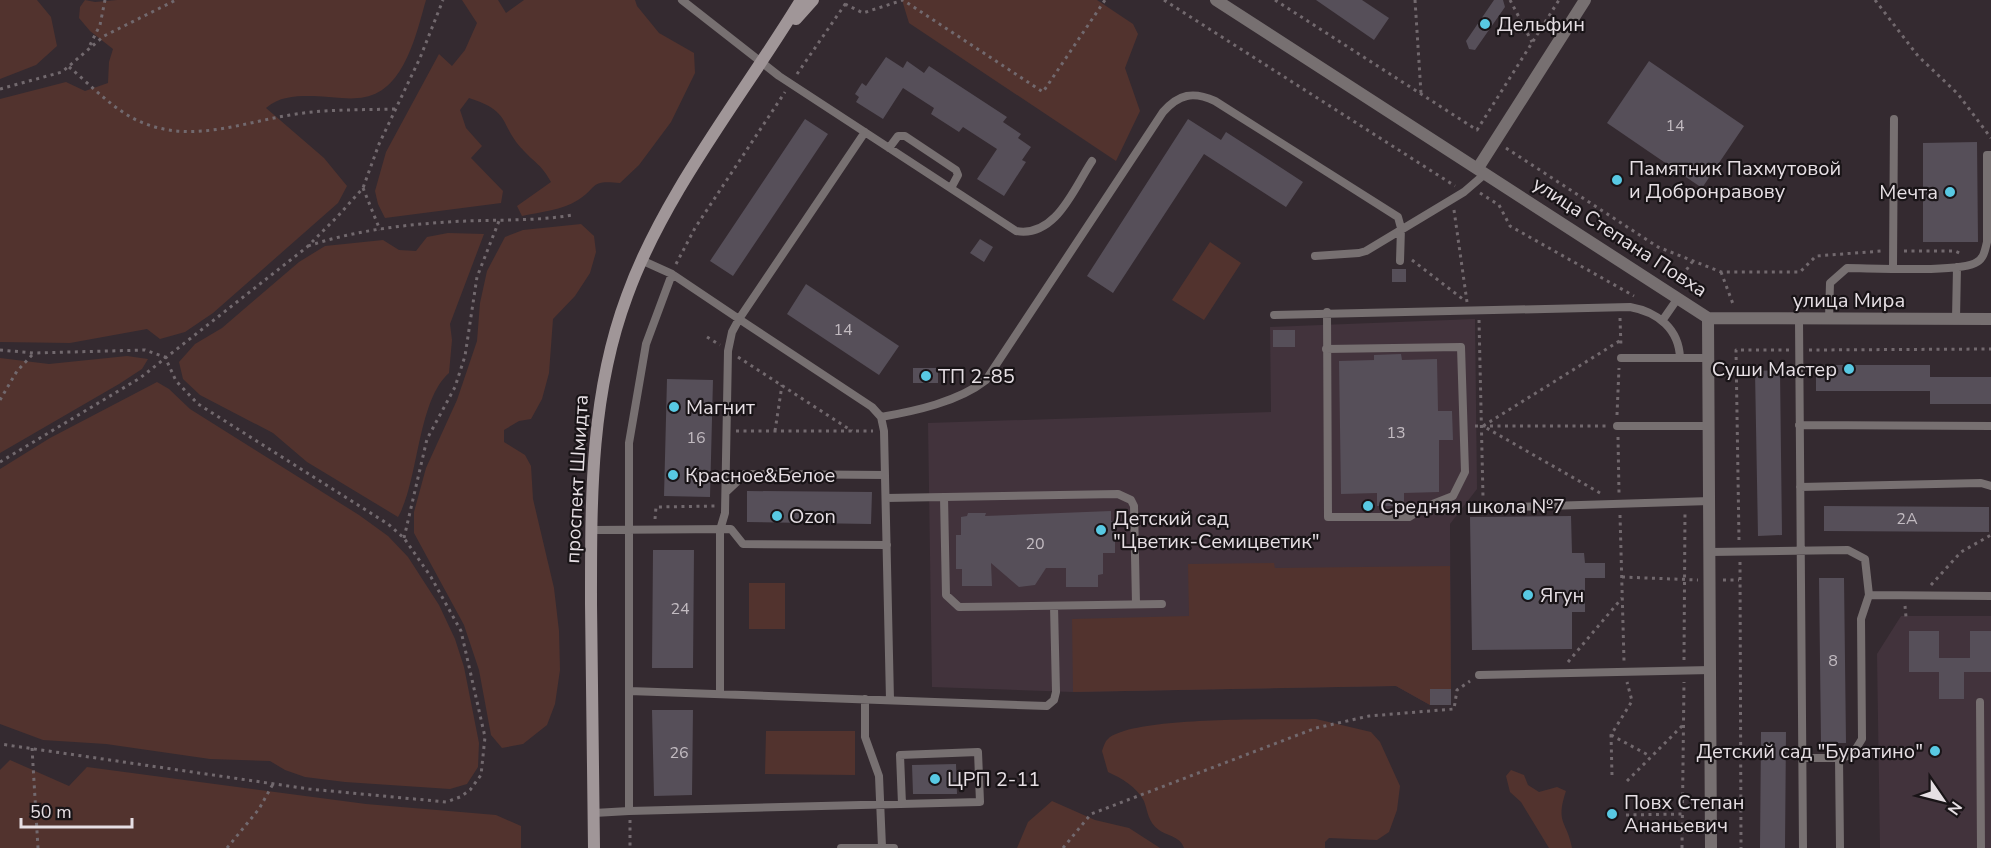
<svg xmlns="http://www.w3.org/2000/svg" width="1991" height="848" font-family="'Nunito Sans',sans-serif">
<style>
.built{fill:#42333c}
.green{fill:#52332e}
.building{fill:#564f59}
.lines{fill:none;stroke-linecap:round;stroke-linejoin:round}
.path{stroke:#72696e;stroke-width:3;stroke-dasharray:3 4.5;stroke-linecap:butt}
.service{stroke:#777071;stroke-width:8}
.tertiary{stroke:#777071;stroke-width:12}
.secondary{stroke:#a09698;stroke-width:12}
.poi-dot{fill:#58c9e3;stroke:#191417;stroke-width:2}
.labels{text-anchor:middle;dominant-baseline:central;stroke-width:4.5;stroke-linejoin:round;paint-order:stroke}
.number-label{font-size:16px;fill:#c2bbc1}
.poi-label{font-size:20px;fill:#e6dfe4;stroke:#191417;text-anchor:start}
.street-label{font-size:20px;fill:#e6dfe4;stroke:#191417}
</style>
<rect width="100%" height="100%" fill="#342a30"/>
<path class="built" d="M1475,319L1477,489L1450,524L1451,689H1430V705L1396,686L1073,692L932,687L928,423L1271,412L1270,327Z
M1901,616H1991V848H1880L1877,654Z"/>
<path class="green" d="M0,0H37L51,17L57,46L36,65L0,79Z
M85,0L95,2L117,0H426C417,31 405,90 365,97C347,101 327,95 309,96C293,96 279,97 266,108L324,158L347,186L338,203L213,313L185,332L160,339L147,329L70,343L0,342V99L66,82L85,91L108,83L109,62L113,49L90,31L79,18L80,7Z
M462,0H498L506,13L524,0H635L637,6L659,33L694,53L695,73L671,122L639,165L620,183C588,180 599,187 578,200C562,210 541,212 522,216L517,206L551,182C541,164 536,164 524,151C498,124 513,112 469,98L460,110L466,128L482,146L471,158L503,191L501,203L385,218L378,204L375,191L386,152L439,54L452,66L465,50L477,23Z
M902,0H1097L1133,24L1138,34L1125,68L1140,111L1116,161L909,23Z
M581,224L594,236L596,252L590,273L575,296L553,319L549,373L542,399L531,419L519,421L504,430V442L525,455L531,466L533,499L554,588L559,631L560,670L555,704L547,725L523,744L502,748L491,735L479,670L464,625L414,533V512L426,468L457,400L477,341L480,303L487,271L505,237L523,230Z
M448,233L484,234L450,324L452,340L449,373C417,401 419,481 398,517L307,462L273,433L200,395L183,379L179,362L195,344L222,328L299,262L325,246L383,240L399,250L416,251L427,237Z
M1210,242L1241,263L1204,320L1172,300Z
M127,356L148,359L142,369L119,384L0,453V358L49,364Z
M157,382L169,389L190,409L359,515L388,536L408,557L439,605L455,639L464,667L479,743L478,767L467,784L450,789L345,782L305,777L285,770L270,761L210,759L106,744L43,740L0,724V469L50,438Z
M1274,563L1275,568L1450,566L1451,689H1430V705L1396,686L1073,692L1072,619L1189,616L1188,564Z
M749,583H785V629H749Z
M1316,719L1371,732L1380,742L1400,786L1397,810L1389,832L1377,840L1329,838L1325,842V848H1184C1180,836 1169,837 1159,830C1148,822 1148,812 1144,801C1137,787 1121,778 1108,772L1102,751C1103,748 1105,741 1108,739C1132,716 1278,720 1316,719Z
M766,731H855V775L765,774Z
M10,760L69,786L87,767L366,804L496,815L521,826V848H0V770Z
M1511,770L1524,775L1528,785L1539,792L1557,787L1566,791C1555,824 1567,821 1572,848H1549L1521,802L1510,792L1506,776Z
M1052,801L1095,820L1129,828L1160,848H1017L1028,822Z"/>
<path class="building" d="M1316,0H1362L1389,18L1374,40Z
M1494,0H1503L1505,7L1475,50L1469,49L1466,41Z
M886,57L903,68L907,61L924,73L929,66L1007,117L1003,122L1021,134L1018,138L1031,147L1022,160L1026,162L1004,196L977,179L997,149L963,127L959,132L931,114L934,108L903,88L883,119L856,102L859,97L855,94L862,83L866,86Z
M1649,61L1744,126L1702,188L1607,123Z
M805,119L828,134L733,276L710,261Z
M1188,119L1221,140L1226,132L1303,182L1286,207L1204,154L1113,293L1087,276Z
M1977,142L1978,242H1923V143Z
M980,239L993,247L984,262L970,253Z
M1392,269H1406V282H1392Z
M806,284L899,346L879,375L787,314Z
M1273,330H1295V347H1273Z
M1401,354L1402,360L1437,359L1438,411H1452L1453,440H1439V492L1404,493V506H1377V493L1341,494L1339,361L1374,360V355Z
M1816,365H1930V377H1991V404H1930V391H1816Z
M913,368H938V383H913Z
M1780,370L1782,535L1758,536L1755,371Z
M667,379L713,380L710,497L664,496Z
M747,491L872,492L871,524L747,522Z
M1824,506L1989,507V532L1824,531Z
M1111,511V521H1115V553H1103V574L1098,575V587H1066V568H1046L1035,585L1019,587L991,563L992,586H962V569H956V535H961V517L967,516L968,513H986L985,516Z
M1571,516L1572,553H1584L1585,563H1605V578H1585V612H1572V649L1472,650L1470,517Z
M653,550H694L693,668H652Z
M1819,578H1844L1846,743H1821Z
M1909,631H1939V658H1970V631H1991V672H1964V699H1939V672H1909Z
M1430,689H1451V705H1430Z
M652,710H693L692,795L654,796Z
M1761,732H1786L1785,848H1760Z
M956,764L957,794H913L912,765Z"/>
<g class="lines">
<path class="path" d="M1164,0L1455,186
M1275,0L1477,130L1559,0
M1415,0L1421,93
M1510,0L1532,42
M1875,0L1918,56L1958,94L1991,138
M845,4L863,13L903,0L1043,92L1105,0
M90,45L100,25L105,0
M69,67C92,86 117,114 146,124C194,142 242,123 290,115C325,109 360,110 395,109
M797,74L848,0
M0,89L62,72L104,36L176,0
M1506,148L1658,247L1721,272H1800L1816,256L1882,251
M363,188L380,230
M1480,193L1499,205L1510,226L1634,296
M1454,210L1467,302
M308,246C353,231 401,225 448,222C490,219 531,222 573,215
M1904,251H1955L1962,254
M1412,260L1464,300
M676,264L695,228L785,92
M1721,272L1733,304
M1678,282L1692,262
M1620,318L1621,347
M1479,320L1483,497
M707,337L720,345
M0,350L34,353L145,350L165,357L176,381L198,404L388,524L404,538L431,577L461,631L485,737L481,775L470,790L460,797L446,802L309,789L0,744
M1809,350L1991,349
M738,357L852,431
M0,400L17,371L34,353
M1617,415L1619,368
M1475,426H1607
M736,431H873
M775,431L782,385
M1618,437L1619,493
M0,462L140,378L307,247L337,217L363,188L379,144L420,58L443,0
M1600,493L1483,426L1621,340
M1620,515L1624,661
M655,519L656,507L715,506
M404,538L427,439L455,387L465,356L477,277L499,221
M1739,540L1736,350H1790
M1740,562L1741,848
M1622,577L1698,580
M1723,580H1739
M1931,585L1961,552L1991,535
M1905,606L1906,617
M1684,660L1685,511
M1568,662L1622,598
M1611,735L1650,756
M32,748L38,848
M1612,775L1611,735L1632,701L1627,682
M1627,781L1683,725
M1626,815L1682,814
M630,820V848
M227,848L259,809L273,784
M1063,848L1091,814L1316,728L1369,716L1454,709L1457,690L1470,681
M1682,848L1684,682"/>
<path class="service" d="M682,0L779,76L1016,231C1056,238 1074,188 1092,161
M889,148L898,136H905L956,170L958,175L951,188
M1315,256L1359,253L1366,251L1464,192L1486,173
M641,260L672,274L739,319L865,132
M1893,268L1894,119
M1274,315L1630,307C1658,312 1679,329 1680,358
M1829,319L1830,283L1847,268C1871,268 1962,273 1977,262C1984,258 1985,250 1987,242V155H1991
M1956,319L1957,267
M1799,320L1803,848
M1662,321L1678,298
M1326,349L1461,347L1465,472L1453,496L1425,507L1409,517H1328L1327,312
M1621,358H1709
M881,417C915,411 958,402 986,380L1163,112C1179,94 1193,91 1215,101L1398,217L1401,228L1400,261
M1799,425L1991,426
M1617,426H1709
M1800,487L1981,483L1991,486
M726,492L745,474L885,475
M944,497L946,595L959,607L1162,604
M886,498L1118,494L1131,500L1134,506L1136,604
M1483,508L1710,501
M591,530L731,529L743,544L887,545
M1710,552L1848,550L1865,559L1869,595L1991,596
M1479,675L1711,670
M629,691L1047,706L1054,700L1056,692L1054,606
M720,693V530L725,513L728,351L732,332L739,319L872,407L881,417L884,431L890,700
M865,699V737L879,776L882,847
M1980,702L1981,848
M1802,758H1839
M629,811V443L646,344L672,274
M594,813L629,811L980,802L978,752L900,755L902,804
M841,848H894
M1840,848L1839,758L1852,755L1862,739L1861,619L1869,595"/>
<path class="tertiary" d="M1216,0L1708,318L1991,319
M1478,168L1585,0
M1708,318L1711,848"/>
<path class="secondary" d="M796,19L813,0
M594,848C593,767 592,685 591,604C591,499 590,395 627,296C664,193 744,94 801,0"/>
</g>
<g class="poi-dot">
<circle cx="1485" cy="24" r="6"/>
<circle cx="1617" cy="180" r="6"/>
<circle cx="1950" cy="192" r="6"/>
<circle cx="1849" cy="369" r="6"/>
<circle cx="926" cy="376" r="6"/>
<circle cx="674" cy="407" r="6"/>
<circle cx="673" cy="475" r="6"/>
<circle cx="1368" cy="506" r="6"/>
<circle cx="777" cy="516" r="6"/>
<circle cx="1101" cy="530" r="6"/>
<circle cx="1528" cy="595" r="6"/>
<circle cx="1935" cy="751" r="6"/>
<circle cx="935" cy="779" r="6"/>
<circle cx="1612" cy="814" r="6"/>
</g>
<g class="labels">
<g class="number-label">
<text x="1675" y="126">14</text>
<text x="843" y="330">14</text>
<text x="1396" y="433">13</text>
<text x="696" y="438">16</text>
<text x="1907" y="519">2А</text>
<text x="1035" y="544">20</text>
<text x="680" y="609">24</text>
<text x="1833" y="661">8</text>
<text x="679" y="753">26</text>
</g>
<g class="poi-label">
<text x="1497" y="24">Дельфин</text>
<text x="1629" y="168">Памятник Пахмутовой<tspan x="1629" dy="23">и Добронравову</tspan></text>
<text x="1938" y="192" text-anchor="end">Мечта</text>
<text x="1837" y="369" text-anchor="end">Суши Мастер</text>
<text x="938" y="376">ТП 2-85</text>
<text x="686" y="407">Магнит</text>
<text x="685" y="475">Красное&amp;Белое</text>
<text x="1380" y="506">Средняя школа №7</text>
<text x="789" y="516">Ozon</text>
<text x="1113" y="518">Детский сад<tspan x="1113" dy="23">"Цветик-Семицветик"</tspan></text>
<text x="1540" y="595">Ягун</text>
<text x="1923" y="751" text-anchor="end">Детский сад "Буратино"</text>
<text x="947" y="779">ЦРП 2-11</text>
<text x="1624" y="802">Повх Степан<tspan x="1624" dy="23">Ананьевич</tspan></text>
</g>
<g class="street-label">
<text transform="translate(1620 237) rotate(33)">улица Степана Повха</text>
<text x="1849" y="300">улица Мира</text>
<text transform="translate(577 479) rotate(-87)">проспект Шмидта</text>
</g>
</g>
<g transform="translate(1943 800) rotate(125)" stroke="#191417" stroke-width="4.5" paint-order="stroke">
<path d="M0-4.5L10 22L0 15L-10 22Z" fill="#e6dfe4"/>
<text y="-9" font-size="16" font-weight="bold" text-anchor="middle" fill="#e6dfe4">N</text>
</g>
<path d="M21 818v9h111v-9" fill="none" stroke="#e6dfe4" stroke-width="3"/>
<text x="30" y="818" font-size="18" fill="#e6dfe4" stroke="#191417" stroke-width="4.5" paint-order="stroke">50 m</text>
</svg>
